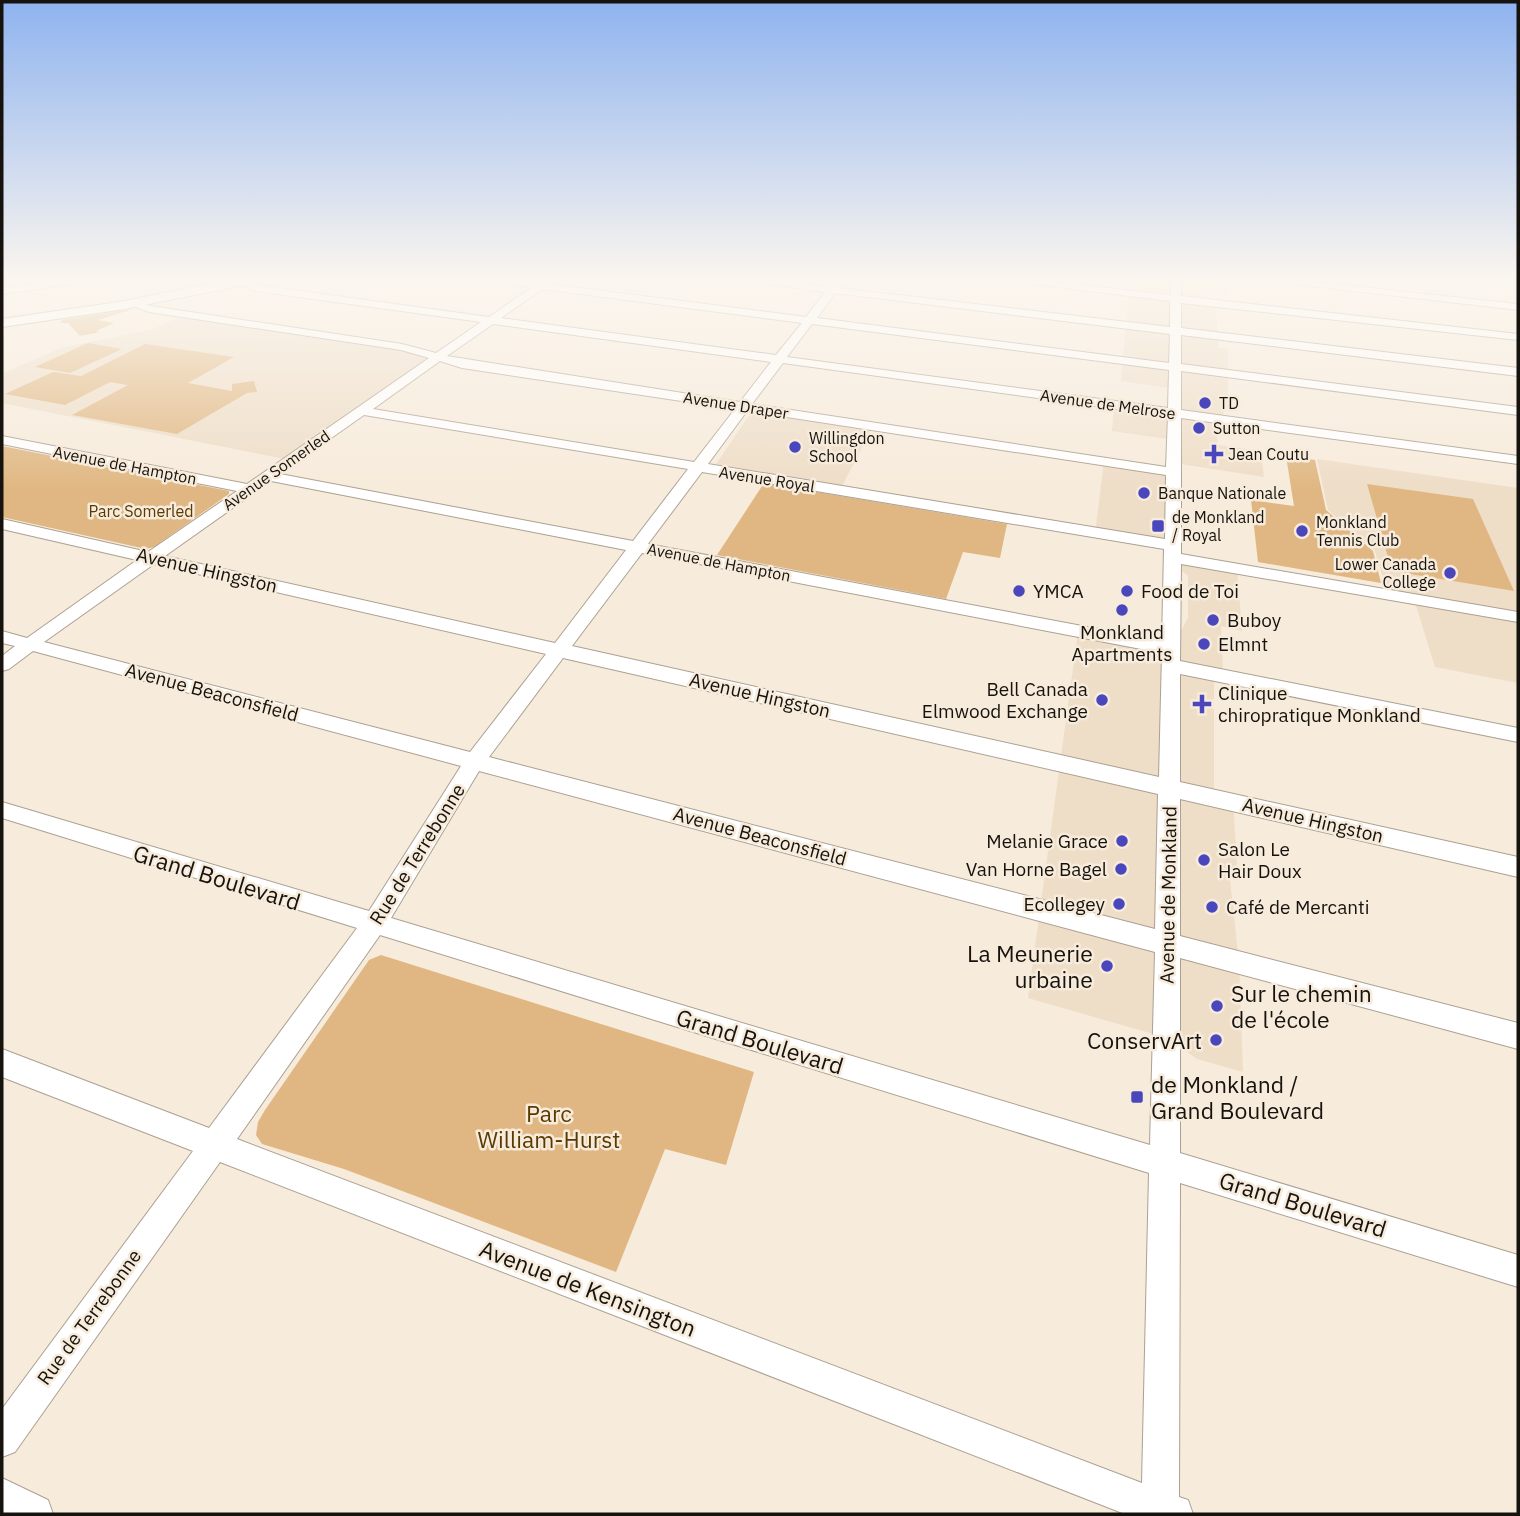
<svg xmlns="http://www.w3.org/2000/svg" width="1520" height="1516" font-family="'IBM Plex Sans',sans-serif">
<style>
.built{fill:#eeddc7}
.green{fill:#e0b782}
.lines{fill:none;stroke-linecap:round;stroke-linejoin:round}
.minor-casing{stroke:#aca092;stroke-width:2}
.major-casing{stroke:#aca092;stroke-width:2}
.minor{fill:#fff;fill-rule:evenodd}
.major{fill:#fff;fill-rule:evenodd}
.poi-dot{fill:#4a46bc;stroke:#f7ebdb;stroke-width:2.5}
.labels{text-anchor:middle;dominant-baseline:central;stroke-width:5;stroke-linejoin:round;paint-order:stroke}
.far-poi-label{font-size:16px;fill:#16120d;stroke:#f7ebdb;text-anchor:start}
.far-street-label{font-size:16px;fill:#16120d;stroke:#f7ebdb}
.far-park-label{font-size:16px;fill:#5a3a00;stroke:#f7ebdb}
.street-label{font-size:19px;fill:#16120d;stroke:#f7ebdb}
.poi-label{font-size:19px;fill:#16120d;stroke:#f7ebdb;text-anchor:start}
.near-street-label{font-size:23px;fill:#16120d;stroke:#f7ebdb}
.near-poi-label{font-size:23px;fill:#16120d;stroke:#f7ebdb;text-anchor:end}
.near-park-label{font-size:23px;fill:#5a3a00;stroke:#f7ebdb}
</style>
<rect width="100%" height="100%" fill="#f7ebdb"/>
<path class="built" d="M1130,277H1228L1229,294L1206,292L1207,303H1215L1219,348L1228,349V396L1222,395L1224,420L1216,419L1218,445L1261,451L1264,477L1174,463V440L1112,431L1114,405L1175,413V389L1121,381Z
M188,314L420,351L439,357L290,460L2,403V374L61,348L153,329Z
M756,412L871,430L842,486L716,464L750,414Z
M1317,459L1518,488V683L1435,667L1414,599L1388,595L1375,551L1328,510Z
M1104,461L1174,472L1172,545L1095,534Z
M1173,558L1237,569L1242,631L1221,626L1223,675L1214,674V793L1233,798L1237,868L1230,879L1239,963L1243,1072L1197,1059L1167,1038L1028,998L1078,632L1171,649L1188,618V576L1173,564Z"/>
<path class="green" d="M127,310H130L98,320L114,323L96,331L100,332L80,336L68,323H61L62,320Z
M88,343L122,349L70,373L35,367Z
M145,344L234,357L188,383L232,391V384L254,381L257,392L247,393L177,434L72,415L128,385L110,382L65,405L5,394L53,372L81,376Z
M2,446L229,491V494L154,547L146,549L2,517Z
M1286,456L1315,460L1326,510L1373,551L1381,583L1258,562L1251,500L1294,506Z
M764,483L1007,524L1000,558L963,552L946,599L717,555Z
M1367,484L1473,499L1514,591L1392,571Z
M381,955L754,1072L726,1165L665,1149L616,1272L344,1169L262,1144L256,1135L258,1122L265,1110L369,960Z"/>
<g class="lines">
<g class="minor-casing">
<path id="minor" d="M86,277H118L2,294V288Z
M467,277H499L538,282L544,280L549,284L806,317L825,292L719,277H753L829,287L837,277H847L839,288L1170,327V301L975,277H1011L1171,295V277H1181V296L1518,334V340L1181,303V328L1518,368V376L1181,335V364L1518,407V415L1181,371V410L1518,456V464L1181,418V554L1518,612V622L1181,564L1180,661L1518,728V742L1180,674V782L1518,857V877L1180,799V936L1518,1023V1049L1180,958V1153L1518,1255V1287L1180,1183L1179,1497L1188,1500L1193,1514H1125L220,1162L15,1452L2,1457V1409L193,1151L2,1077V1049L209,1128L357,928L2,818V802L369,911L461,766L33,651L9,669L2,671V656L15,646L2,643V631L27,638L137,560L2,529V519L148,552L237,491L2,444V436L247,484L429,358L401,350L149,312L131,305V301L151,306L402,344L436,353L481,322L255,291L235,282L240,279L257,285L489,317L531,288ZM542,289L802,323L776,355L501,318ZM835,293L1170,334L1169,363L817,318ZM493,324L771,362L740,402L447,356ZM812,324L1169,370L1168,408L787,357ZM440,361L462,368L735,409L694,462L373,409ZM783,363L1168,416L1166,467L752,404ZM747,411L1166,475L1165,539L708,464ZM364,415L688,469L633,541L280,474ZM702,472L1164,549L1162,641L648,544ZM271,481L626,550L555,643L165,556ZM642,553L1162,653L1159,777L572,646ZM154,564L546,654L470,752L44,642ZM563,658L1158,794L1155,929L489,757ZM479,771L1155,952L1150,1145L391,918ZM380,935L1149,1173L1142,1483L237,1139Z
M1233,277H1270L1518,304V310Z
M1496,277H1518V282Z
M2,1478L48,1500L53,1514H2Z"/>
</g>
<g class="major-casing">
<path id="major" d="M241,277H269L263,281L125,309L2,327V319L125,301Z"/>
</g>
<use href="#minor" class="minor"/>
<use href="#major" class="major"/>
</g>
<linearGradient id="sky" x2="0" y2="1"><stop stop-color="#8eb3ef"/><stop offset="0.57" stop-color="#fbf6ef"/><stop offset="1" stop-color="#fbf6ef" stop-opacity="0"/></linearGradient>
<rect width="1520" height="490" fill="url(#sky)"/>
<g class="poi-dot">
<circle cx="1205" cy="403" r="7"/>
<circle cx="1199" cy="428" r="7"/>
<circle cx="795" cy="447" r="7"/>
<path d="M1210.5 443.5h7v7h7v7h-7v7h-7v-7h-7v-7h7z"/>
<circle cx="1144" cy="493" r="7"/>
<rect x="1151" y="519" width="14" height="14" rx="3.5"/>
<circle cx="1302" cy="531" r="7"/>
<circle cx="1450" cy="573" r="7"/>
<circle cx="1019" cy="591" r="7"/>
<circle cx="1127" cy="591" r="7"/>
<circle cx="1122" cy="610" r="7"/>
<circle cx="1213" cy="620" r="7"/>
<circle cx="1204" cy="644" r="7"/>
<circle cx="1102" cy="700" r="7"/>
<path d="M1198.5 693.5h7v7h7v7h-7v7h-7v-7h-7v-7h7z"/>
<circle cx="1122" cy="841" r="7"/>
<circle cx="1204" cy="860" r="7"/>
<circle cx="1121" cy="869" r="7"/>
<circle cx="1119" cy="904" r="7"/>
<circle cx="1212" cy="907" r="7"/>
<circle cx="1107" cy="966" r="7"/>
<circle cx="1217" cy="1006" r="7"/>
<circle cx="1216" cy="1040" r="7"/>
<rect x="1130" y="1090" width="14" height="14" rx="3.5"/>
</g>
<g class="labels">
<g class="far-poi-label">
<text x="1219" y="403">TD</text>
<text x="1213" y="428">Sutton</text>
<text x="809" y="438">Willingdon<tspan x="809" dy="18">School</tspan></text>
<text x="1228" y="454">Jean Coutu</text>
<text x="1158" y="493">Banque Nationale</text>
<text x="1172" y="517">de Monkland<tspan x="1172" dy="18">/ Royal</tspan></text>
<text x="1316" y="522">Monkland<tspan x="1316" dy="18">Tennis Club</tspan></text>
<text x="1436" y="564" text-anchor="end">Lower Canada<tspan x="1436" dy="18">College</tspan></text>
</g>
<g class="far-street-label">
<text transform="translate(1108 404) rotate(8)">Avenue de Melrose</text>
<text transform="translate(736 405) rotate(9)">Avenue Draper</text>
<text transform="translate(125 465) rotate(11)">Avenue de Hampton</text>
<text transform="translate(276 470) rotate(-35)">Avenue Somerled</text>
<text transform="translate(767 479) rotate(9)">Avenue Royal</text>
<text transform="translate(719 562) rotate(11)">Avenue de Hampton</text>
</g>
<g class="far-park-label">
<text x="141" y="511">Parc Somerled</text>
</g>
<g class="street-label">
<text transform="translate(207 570) rotate(13)">Avenue Hingston</text>
<text transform="translate(212 692) rotate(15)">Avenue Beaconsfield</text>
<text transform="translate(760 695) rotate(13)">Avenue Hingston</text>
<text transform="translate(1313 820) rotate(13)">Avenue Hingston</text>
<text transform="translate(760 836) rotate(15)">Avenue Beaconsfield</text>
<text transform="translate(417 854) rotate(-58)">Rue de Terrebonne</text>
<text transform="translate(1168 895) rotate(-89)">Avenue de Monkland</text>
<text transform="translate(89 1317) rotate(-54)">Rue de Terrebonne</text>
</g>
<g class="poi-label">
<text x="1033" y="591">YMCA</text>
<text x="1141" y="591">Food de Toi</text>
<text x="1227" y="620">Buboy</text>
<text x="1122" y="632" text-anchor="middle">Monkland<tspan x="1122" dy="22">Apartments</tspan></text>
<text x="1218" y="644">Elmnt</text>
<text x="1088" y="689" text-anchor="end">Bell Canada<tspan x="1088" dy="22">Elmwood Exchange</tspan></text>
<text x="1218" y="693">Clinique<tspan x="1218" dy="22">chiropratique Monkland</tspan></text>
<text x="1108" y="841" text-anchor="end">Melanie Grace</text>
<text x="1218" y="849">Salon Le<tspan x="1218" dy="22">Hair Doux</tspan></text>
<text x="1107" y="869" text-anchor="end">Van Horne Bagel</text>
<text x="1105" y="904" text-anchor="end">Ecollegey</text>
<text x="1226" y="907">Café de Mercanti</text>
</g>
<g class="near-street-label">
<text transform="translate(217 877) rotate(17)">Grand Boulevard</text>
<text transform="translate(760 1041) rotate(17)">Grand Boulevard</text>
<text transform="translate(1303 1204) rotate(17)">Grand Boulevard</text>
<text transform="translate(588 1288) rotate(21)">Avenue de Kensington</text>
</g>
<g class="near-poi-label">
<text x="1093" y="953">La Meunerie<tspan x="1093" dy="26">urbaine</tspan></text>
<text x="1231" y="993" text-anchor="start">Sur le chemin<tspan x="1231" dy="26">de l'école</tspan></text>
<text x="1202" y="1040">ConservArt</text>
<text x="1151" y="1084" text-anchor="start">de Monkland /<tspan x="1151" dy="26">Grand Boulevard</tspan></text>
</g>
<g class="near-park-label">
<text x="549" y="1113">Parc<tspan x="549" dy="26">William-Hurst</tspan></text>
</g>
</g>
<rect width="1520" height="1516" fill="none" stroke="#16120d" stroke-width="7"/>
</svg>
